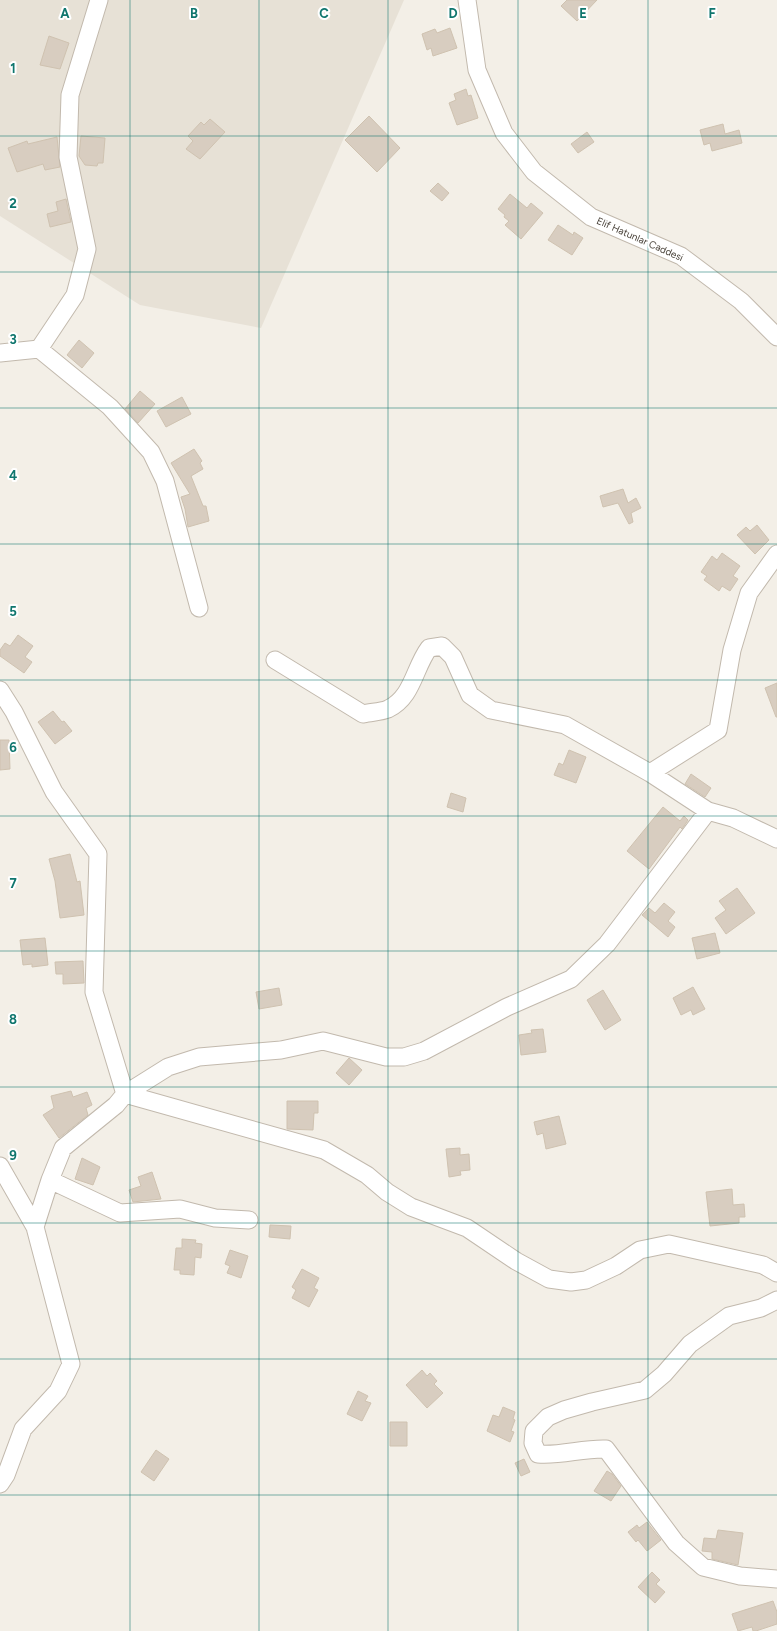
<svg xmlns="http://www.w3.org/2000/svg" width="777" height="1631" font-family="Figtree,sans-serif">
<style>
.residential{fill:#e7e1d6}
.building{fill:#d8cdc0;stroke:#cfc2b0}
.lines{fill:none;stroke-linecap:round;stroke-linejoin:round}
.minor-casing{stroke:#c2b9ad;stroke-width:19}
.minor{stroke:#fff;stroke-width:17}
.grid{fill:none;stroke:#0f766e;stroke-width:1;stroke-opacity:0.55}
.labels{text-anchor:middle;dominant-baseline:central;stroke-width:4;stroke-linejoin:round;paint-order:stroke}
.street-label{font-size:10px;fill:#463f36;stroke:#fff}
.grid-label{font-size:13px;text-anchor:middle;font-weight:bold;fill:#0f766e;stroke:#fff;stroke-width:4;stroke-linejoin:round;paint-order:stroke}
</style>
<rect width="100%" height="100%" fill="#f3efe7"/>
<path class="residential" d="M0,0H404L261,328L140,305L0,216Z"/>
<path class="building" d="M567,0H597L577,21L561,6Z
M450,28L457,48L433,56L431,48L427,50L422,34L435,29L437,33Z
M49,36L69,43L60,69L40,65Z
M466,89L468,96L471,95L478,118L457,125L449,103L456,100L454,94Z
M369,116L400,148L377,172L345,140Z
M210,119L225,132L200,159L186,149L193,141L188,136L201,122L204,125Z
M723,124L725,134L739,130L742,143L712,151L710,143L704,145L700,130Z
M587,132L594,142L578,153L571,144Z
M81,136L105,138L103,163H98L97,166L85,165L79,156Z
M57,137L60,167L45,170L43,164L17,172L8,148L27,141L28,144Z
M438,183L449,193L442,201L430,191Z
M510,194L527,208L531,203L543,213L521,239L505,225L509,221L504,217L505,215L498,209Z
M66,199L71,222L50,227L47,214L58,211L56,202Z
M558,225L573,235L574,232L583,238L572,255L548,240Z
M79,340L94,353L82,368L67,355Z
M140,391L155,404L138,423L125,409Z
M182,397L191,414L166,427L157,411Z
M194,449L202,461L200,463L203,469L191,476L203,506H206L209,521L188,527L185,509L181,497L190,494L171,463Z
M623,489L628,503L636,498L641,508L631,513L633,522L629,524L618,503L603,507L600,496Z
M757,525L769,540L755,554L737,535L746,527L750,531Z
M722,553L740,566L733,576L738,579L730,591L722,586L719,591L704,580L707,576L701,572L712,556L717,560Z
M18,635L33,646L25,657L32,662L24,673L0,656V650L5,643L10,646Z
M777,683V717H776L765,688Z
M53,711L62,722L64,721L72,731L55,744L38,722Z
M0,740H9L10,769L0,770Z
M569,750L586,757L576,783L554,775L559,763L563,765Z
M691,774L711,788L705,797L685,784Z
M451,793L466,798L463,812L447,807Z
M663,807L680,821L684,816L688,820L682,829L680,827L649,869L627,851Z
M70,854L77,882L80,881L84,915L60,918L55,881L49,859Z
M737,888L755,913L726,934L715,918L726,910L719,901Z
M664,903L675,912L668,921L675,927L668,937L642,915L649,908L655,913Z
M715,933L720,953L697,959L692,938Z
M45,938L48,965L32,967V964L23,965L20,940Z
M83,961L84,983L63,984V974H56L55,962Z
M693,987L705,1009L693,1015L691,1010L681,1015L673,998Z
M279,988L282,1005L259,1009L256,992Z
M603,990L621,1020L605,1030L587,1000Z
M543,1029L546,1052L521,1055L519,1035L532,1033L531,1030Z
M349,1058L362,1070L349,1085L336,1073Z
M71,1091L73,1097L87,1092L92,1105L86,1108L88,1115L59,1138L43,1115L54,1108L51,1096Z
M287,1101H318V1113H314L313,1130L287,1129Z
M559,1116L566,1144L546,1149L543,1133L537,1135L534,1122Z
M460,1148V1155L469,1154L470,1170L460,1171L461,1175L449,1177L446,1149Z
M82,1158L100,1167L93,1185L75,1179Z
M152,1172L161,1199L133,1202L129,1190L141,1186L138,1177Z
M732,1189L733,1205L744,1204L745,1217H739V1223L710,1226L706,1192Z
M270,1225L291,1226L290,1239L269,1237Z
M182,1239L196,1240L195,1243L202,1244L201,1258L195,1257L194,1275L180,1274V1270H174L176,1248H182Z
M230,1250L248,1256L241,1278L227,1273L230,1266L225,1264Z
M302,1269L319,1278L314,1288L318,1290L309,1307L292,1298L296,1290L292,1287Z
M422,1370L427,1376L430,1373L437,1381L434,1384L443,1393L427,1408L406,1385Z
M358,1391L368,1396L365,1401L371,1403L362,1421L347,1414Z
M503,1407L515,1412L513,1419L515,1420L511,1431L514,1432L510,1442L487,1431L493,1415L499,1417Z
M390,1422H407V1446H390Z
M156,1450L169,1459L154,1481L141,1472Z
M524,1459L530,1472L521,1476L515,1463Z
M607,1471L612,1474L621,1486L611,1501L594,1491Z
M647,1522L661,1540L647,1551L638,1540L636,1542L628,1532L637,1525L639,1528Z
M718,1530L743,1533L738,1565L712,1559V1552L702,1551L704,1538L716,1539Z
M652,1572L660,1580L656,1584L665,1592L655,1603L638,1587Z
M773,1601L777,1612V1624L756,1631H753L752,1627L738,1631L732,1614Z"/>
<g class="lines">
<g class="minor-casing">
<path id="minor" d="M467,0L477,70L504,133L534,172L591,217L681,256L741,301L777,337
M39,349L75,295L87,249L68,157L70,95L99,0
M0,353L39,349L110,407L151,452L165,481L199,608
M275,660L363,714C371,712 381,712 388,709C413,697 414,668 429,648L442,646L453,657L470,695L491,710L565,725L650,773L708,811L733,818L777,839
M0,690L14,712L54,792L98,854L94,992L125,1094
M650,773L718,730L732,650L749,593L777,554
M125,1094L324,1150L367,1175L387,1192L411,1207L467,1228L516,1261L549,1279L571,1282L586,1280L616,1266L640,1250L669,1244L763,1265L777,1273
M0,1166L35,1227L71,1364L58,1391L23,1429L6,1475L0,1484
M50,1180L120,1213L180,1209L215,1218L249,1220
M35,1227L50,1180L63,1148L116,1105L125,1094L168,1067L199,1057L281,1050L323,1041L386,1057H404L424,1051L507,1007L571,979L607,944L708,811
M777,1300L761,1308L729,1316L690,1344L664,1374L645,1390L592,1402L564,1410L548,1417L534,1431L533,1443L538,1454C561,1456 583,1448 606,1449L676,1543L703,1567L740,1576L777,1579"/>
</g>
<use href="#minor" class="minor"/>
</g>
<path class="grid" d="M130,0V1631M259,0V1631M388,0V1631M518,0V1631M648,0V1631M0,136H777M0,272H777M0,408H777M0,544H777M0,680H777M0,816H777M0,951H777M0,1087H777M0,1223H777M0,1359H777M0,1495H777"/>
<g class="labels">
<g class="street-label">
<text transform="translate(640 239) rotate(24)">Elif Hatunlar Caddesi</text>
</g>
</g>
<g class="grid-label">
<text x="65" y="18">A</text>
<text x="194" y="18">B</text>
<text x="324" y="18">C</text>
<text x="453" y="18">D</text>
<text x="583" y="18">E</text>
<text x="712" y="18">F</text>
<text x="13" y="73">1</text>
<text x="13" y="208">2</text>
<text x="13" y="344">3</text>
<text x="13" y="480">4</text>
<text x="13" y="616">5</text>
<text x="13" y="752">6</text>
<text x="13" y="888">7</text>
<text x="13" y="1024">8</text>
<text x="13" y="1160">9</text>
</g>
</svg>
